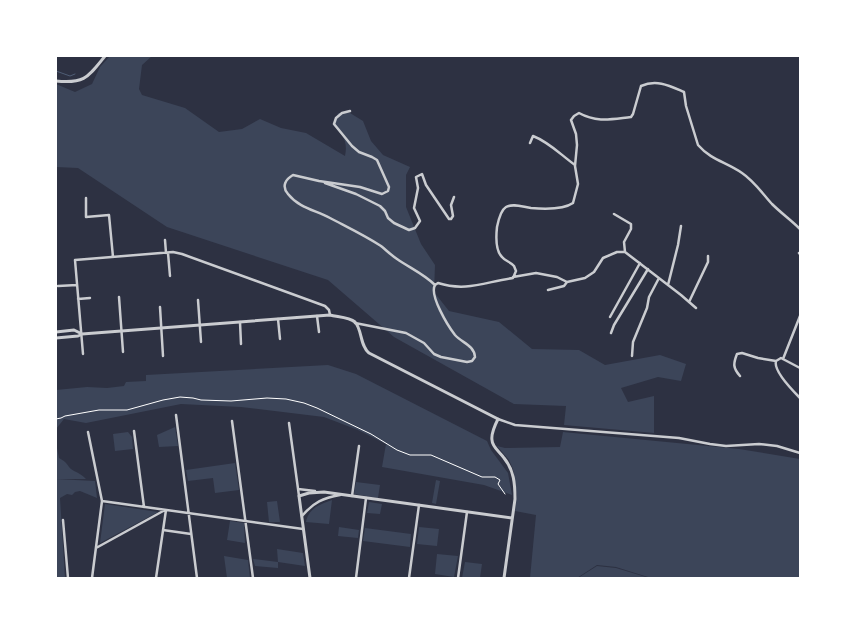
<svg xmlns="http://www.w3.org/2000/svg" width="856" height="634" font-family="'Noto Sans',sans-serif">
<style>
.green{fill:#3c4559}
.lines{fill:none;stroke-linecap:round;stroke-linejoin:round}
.stream{stroke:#4f5d75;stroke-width:1}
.path{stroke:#fff;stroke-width:1}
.minor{stroke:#caccd0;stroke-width:2.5}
.tertiary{stroke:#caccd0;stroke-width:3}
</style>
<rect width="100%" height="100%" fill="#2d3142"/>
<path class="green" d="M110,56H152L142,65L139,89L142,95L185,108L219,132L242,129L260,119L281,128L306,133L345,156C348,140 343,136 333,125L338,113H350L363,121L371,141L383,155L410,167L406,175V207L421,244L435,265L434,292L449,311L499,322L532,349L579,350L605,365L660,355L686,364L681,381L658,377L621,388L628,402L654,396V433L564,425L566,406L514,404L394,337L328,280L167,227L78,168L56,167V84L75,92L92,84L100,67Z
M328,365L356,374L487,441L491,450L508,473L512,495L484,485L382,467L386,444L358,430L324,417L241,407L181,404L86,423L64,419L56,429V390L87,387L107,388L124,386L126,382L146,381V375Z
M175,427L178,446L159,447L157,435Z
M128,432L132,437L133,449L115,451L113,434Z
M563,432L739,449L800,459V578H651L616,567L597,565L577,578H530L536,515L515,511L517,495L513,469L509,460L497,446L505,448L560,447Z
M56,443L59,458C64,461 66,462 69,467C73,472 80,472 86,479H56Z
M235,463L239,490L215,493L213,478L188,481L186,470Z
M56,479L95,481L97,498L80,491L75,492L72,495L67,494L60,498L65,578H56Z
M436,480L440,481L436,504L432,503Z
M356,482L380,485L378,498L354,494Z
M332,500L329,524L306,522C308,509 320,504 332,500Z
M277,501L280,522H269L267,502Z
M369,502L382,504L380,514L367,513Z
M105,504L158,512L100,543Z
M230,521L244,523L245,543L227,540Z
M339,527L359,530L358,538L338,536Z
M419,527L439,529L437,546L417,544Z
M365,528L411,534L410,547L363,541Z
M277,549L303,553L305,566L278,562V568L255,566L253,559L278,562Z
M437,554L458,556L454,577L435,574Z
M224,556L248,560L250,578H227Z
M465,562L482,564L480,578H462Z
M597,566L616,568L649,578H578Z"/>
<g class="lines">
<path class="stream" d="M56,71L70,76L75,74"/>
<path class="path" d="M56,419L61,418L65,416L99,410H127L163,400L180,397L193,398L201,400L231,401L267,398L286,399L304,403L317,408L371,434L397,450L410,455H431L482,477H495L500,480L498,484L505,494"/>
<path class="minor" d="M350,111L342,113L336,118L334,124L352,146L359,152L372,157L377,160L389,187L388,191L382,194L360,187L319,181L293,175C286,179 281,186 288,194C299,208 315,210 330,218C347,227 364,235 381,246C386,250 391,255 397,259C410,268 424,274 435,285
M530,143L533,136C549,142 561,155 575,165
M325,183L356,194L380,206L385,211L388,218L394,223L409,230L415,228L420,221L414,208L418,188L416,177L422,174L426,185L449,219H451L453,216L451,205L454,197
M86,198V217L109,215L113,257
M614,214L631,224V229L624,242L625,252
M165,240L166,253
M168,253L170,276
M799,253L800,254
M513,277L536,273L557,277L567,282L585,278L594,272L603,258L617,252H625L681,295L696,308
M435,285L438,283C466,292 485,282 513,278L516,271L514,266C511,262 505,261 502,257C495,250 496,236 497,227C498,222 501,210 506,207C513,203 523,207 531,208C543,209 563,210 573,203L578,184L575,166L577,145L576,134L571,120L574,116L579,113C597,123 612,119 631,117L633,114L641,86C657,79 670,86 684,92L686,106L698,145C711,160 726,162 742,173C754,181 762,193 772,204C781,213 791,220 800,229
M668,285L678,245L681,226
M58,286L77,285
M548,290L564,286L567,282
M119,297L123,352
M78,299L90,298
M198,300L201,342
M689,302L708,262V256
M160,307L163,356
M317,316L319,332
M610,317L640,263
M278,319L280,339
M240,322L241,344
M355,323L406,333L424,343L434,354L441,357L467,362L472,361L475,357C474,345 462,343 455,335C448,326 429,295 435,285
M611,333L614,325L648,269
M83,354L75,260L173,252L182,254L325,306L329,310L330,315
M632,356L633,342L647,308L649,297L659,278
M783,359L800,316
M800,368L781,358L776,361C773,371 792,390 800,398
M740,376C733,368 733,364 737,354L742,353L758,358L776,361
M176,415L197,578
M498,419L515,425L679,438L710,444L726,446L759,444L777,446L800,453
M232,421L253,578
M289,423L299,496
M134,431L144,507
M88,432L102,501L92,578
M298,489L315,491
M352,496L359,446
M102,501L303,529
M302,516C314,502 323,498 340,495
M63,520L68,578
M163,530L191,534
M96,548L165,510
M156,578L166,510
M356,578L366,498
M409,578L419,505
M458,578L467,512"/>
<path class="tertiary" d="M56,81C85,84 88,77 105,56
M56,332L74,330L82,334
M56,338L78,336L82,334L330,315C337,317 349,317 355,322C362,329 360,346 369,353L498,419C495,425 491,434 492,440C492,447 500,452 504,458C514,470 515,484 515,499L504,578
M310,578L299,496L309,493L324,492L512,518"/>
</g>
<rect width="856" height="634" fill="none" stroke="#ffffff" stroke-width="114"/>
</svg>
